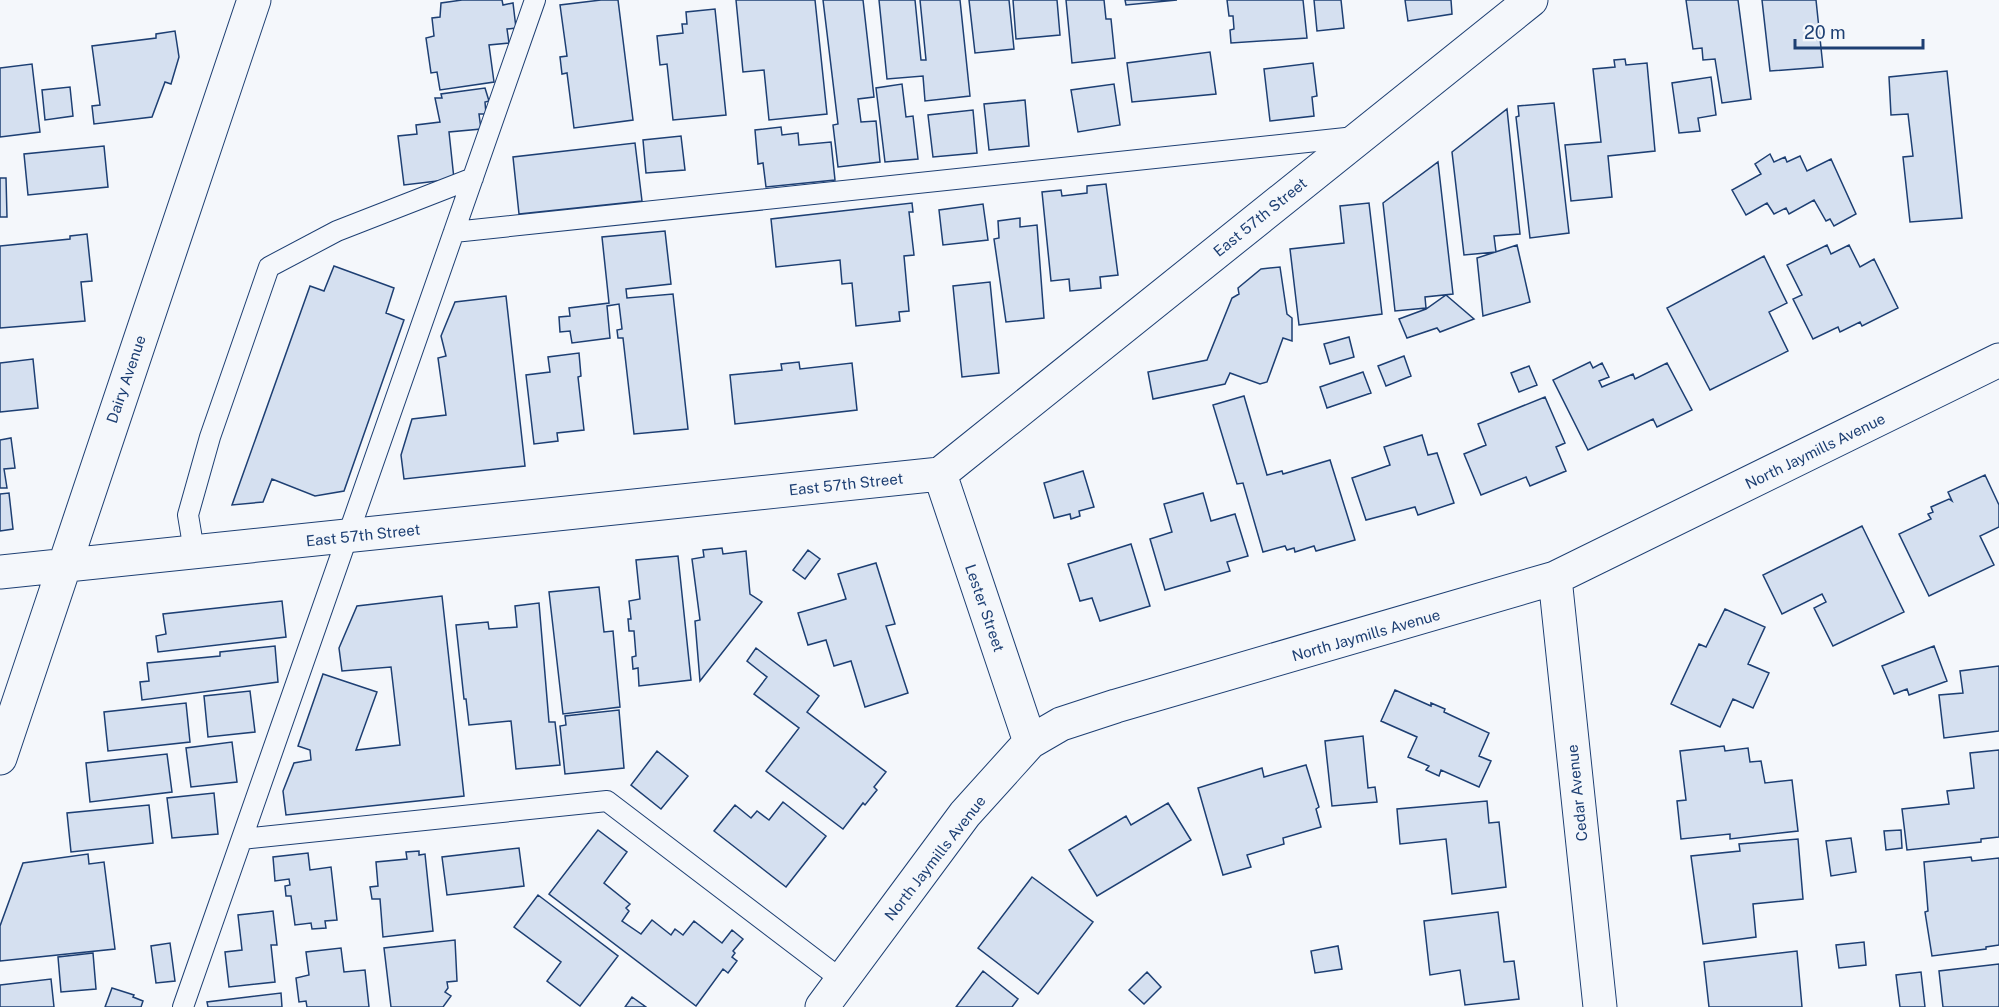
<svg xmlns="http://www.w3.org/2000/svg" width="1999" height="1007" font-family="'Public Sans',sans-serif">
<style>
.building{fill:#d5e0f0;stroke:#1d3f73;stroke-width:1.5}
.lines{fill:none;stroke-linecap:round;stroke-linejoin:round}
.lane-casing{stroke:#1d3f73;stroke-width:22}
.street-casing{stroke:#1d3f73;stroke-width:35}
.lane{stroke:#f4f7fb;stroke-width:20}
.street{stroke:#f4f7fb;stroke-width:33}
.labels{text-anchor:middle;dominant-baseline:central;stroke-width:4.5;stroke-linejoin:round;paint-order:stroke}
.street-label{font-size:15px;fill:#1d3f73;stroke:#f4f7fb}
</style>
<rect width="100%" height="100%" fill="#f4f7fb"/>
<path class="building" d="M462,0H502L503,5L513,3L516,28L507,29L509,43L489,45L494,82L440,90L437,72L431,73L426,38L434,36L432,18L440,17L441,3Z
M601,0H618L633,120L574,128L567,73L562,74L560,57L567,56L560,5Z
M736,0H815L827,114L769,120L764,70L743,72Z
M823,0H863L874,97L858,99L861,122L876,121L880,162L838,167L833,125L838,124Z
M879,0H915L921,60H926L920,0H960L970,96L925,101L923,76L887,79Z
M969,0H1009L1014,49L975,53Z
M1013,0H1057L1060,35L1016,39Z
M1066,0H1104L1106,19H1111L1115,58L1072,63Z
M1125,0H1177L1126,5Z
M1227,0H1303L1307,38L1231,43L1230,30L1234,29L1233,16H1229Z
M1314,0H1341L1344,28L1317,31Z
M1405,0H1451L1452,14L1408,21Z
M1686,0H1738L1751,99L1722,103L1715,59L1703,60L1702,48L1693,49Z
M1762,0H1816L1823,67L1770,71Z
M715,9L726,115L673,120L667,64L660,65L657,36L683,33L682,24H687L686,12Z
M175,31L179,57L171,84L165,82L152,117L94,124L92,106L100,105L92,46L156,38V34Z
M1210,52L1216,94L1132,102L1127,63Z
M1625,59L1626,65L1647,63L1655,151L1608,156L1612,197L1571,201L1565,145L1601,142L1593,69L1615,67L1614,60Z
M1313,63L1317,96L1312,97L1314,116L1270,121L1264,69Z
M32,64L40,132L0,137V68Z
M1947,71L1962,218L1910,222L1903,157L1913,156L1908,114L1891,115L1889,77Z
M1711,77L1716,115L1698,118L1700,131L1679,133L1672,83Z
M902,84L906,117L913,116L918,159L885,162L876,88Z
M1114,84L1120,125L1078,132L1071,90Z
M70,87L73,116L45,120L42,90Z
M485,88L489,101L485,102L486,114H479L481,129L449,132L454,179L404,185L398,136L417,134L416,125L440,122L435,98H442L441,94Z
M1025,100L1029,146L989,150L984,104Z
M1554,103L1569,233L1530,238L1516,117L1519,116L1518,106Z
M1507,109L1520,234L1494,236L1496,252L1464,255L1452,152Z
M973,110L977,153L933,157L928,115Z
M781,127L782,135L798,133L799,145L831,142L835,180L766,187L763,163L758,164L755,130Z
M681,136L685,170L646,173L643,140Z
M635,143L642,201L519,214L513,157Z
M104,146L108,187L28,195L24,154Z
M1770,154L1774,162L1785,157L1787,162L1800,156L1807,171L1831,159L1856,214L1834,226L1830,219L1826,221L1814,200L1789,214L1786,208L1774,214L1767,203L1746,215L1732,190L1761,174L1755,164Z
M1438,162L1453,294L1425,297L1426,308L1395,311L1383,203Z
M0,178H6L7,217H0Z
M1106,184L1118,275L1100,277L1101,288L1070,291L1069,279L1051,281L1042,192L1061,190L1062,196L1087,193V186Z
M912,203L913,212H909L914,255L904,256L909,311L899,312L900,321L856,326L852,283L842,284L840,260L776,267L771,219Z
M1369,203L1382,314L1299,325L1290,249L1344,243L1340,206Z
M983,204L988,240L943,245L939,210Z
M1020,218V227L1037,225L1044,318L1006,322L994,239L999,238L998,221Z
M665,231L671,284L626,289L627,298L673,294L688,429L634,434L623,338H618L617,330L622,329L619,304L607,306L610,338L572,343L570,331L560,332L559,317L570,316L569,308L609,303L602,237Z
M87,234L92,281L81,282L85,321L0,328V246L70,239V236Z
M1517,245L1530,302L1483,316L1477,258Z
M1827,245L1831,254L1849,245L1860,267L1874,259L1898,308L1862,326L1860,322L1840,332L1838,327L1813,339L1793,299L1802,295L1787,265Z
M1764,256L1787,303L1769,312L1788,351L1710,390L1667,308Z
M334,266L394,288L386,313L404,320L344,491L315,496L272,479L263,502L232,505L310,286L324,291Z
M1280,267L1287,314L1292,318V341L1283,338L1267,382L1260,384L1230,373L1225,384L1153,399L1148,372L1207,360L1232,298L1239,294L1238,288L1261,269Z
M990,282L999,373L962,377L953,286Z
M1446,295L1474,319L1440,332L1437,328L1407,338L1399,319L1426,309Z
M506,296L525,466L404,479L401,455L412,419L446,415L438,358L446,356L441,336L455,302Z
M1349,337L1354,357L1330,364L1324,344Z
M579,353L581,376L578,377L584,430L557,433L558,441L534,444L526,375L550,372L548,357Z
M1404,356L1411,376L1386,386L1378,366Z
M33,359L38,408L0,412V363Z
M799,362L800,369L852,363L857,410L735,424L730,375L782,370L781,364Z
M1590,362L1593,368L1602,363L1609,377L1599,381L1602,387L1633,374L1635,379L1667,363L1692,410L1657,427L1653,419L1588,450L1553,380Z
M1529,366L1537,385L1519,392L1511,373Z
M1363,372L1371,393L1327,408L1320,387Z
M1244,396L1267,475L1282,471L1283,474L1330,460L1355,540L1316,551L1314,546L1295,552L1294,548L1287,550L1285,546L1263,552L1243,483L1237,484L1213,405Z
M1545,397L1565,443L1556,447L1566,471L1530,486L1526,477L1481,495L1464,454L1486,445L1478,424Z
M1422,435L1428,455L1437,453L1454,503L1418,515L1415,507L1366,520L1352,478L1390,465L1384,447Z
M11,438L15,468L4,469L7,488H0V440Z
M1083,471L1094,507L1079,511L1080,516L1071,519L1070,514L1054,518L1044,483Z
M1985,475L1999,505V527L1980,536L1994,565L1929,596L1899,534L1931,519L1928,514L1933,512L1931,507L1949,499L1952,501L1948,492Z
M9,493L13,529L0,531V494Z
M1203,493L1211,521L1235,514L1248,556L1227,562L1230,571L1165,590L1150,539L1172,532L1164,504Z
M1862,526L1904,612L1833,646L1814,608L1826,602L1822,594L1782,614L1763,575Z
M1131,544L1150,606L1100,621L1092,598L1080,601L1068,564Z
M722,548L723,554L746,551L750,594L762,602L700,681L695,621L700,620L692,559L704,557L703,550Z
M808,550L820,559L805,579L793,570Z
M678,556L691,680L639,686L638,668L633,669L632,657L636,656L634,631H629L628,619H631L629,601L640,599L636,560Z
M876,563L895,624L886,626L908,693L865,707L851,661L834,666L826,640L808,645L798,613L846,599L838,574Z
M599,587L604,632L613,631L620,707L563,714L549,592Z
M442,596L464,796L286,815L283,791L294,763L311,760L310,750L298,746L323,674L377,692L356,750L400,745L391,667L342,671L339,648L357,606Z
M282,601L286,637L158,652L156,636L166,634L163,614Z
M539,603L549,722H555L560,765L516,769L511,721L469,725L466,699H464L456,625L488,622L489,629L517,627L515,606Z
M1725,609L1765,627L1748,664L1769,673L1753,708L1733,699L1720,727L1671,704L1699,644L1706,647Z
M275,646L278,682L142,700L140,682L149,681L147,663L220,656V652Z
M1934,646L1947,681L1909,695L1907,689L1894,694L1882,666Z
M756,648L819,696L807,712L886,772L874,787L877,790L865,805L863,803L843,829L766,771L799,728L754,694L767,677L747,661Z
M1999,666V731L1944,738L1939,695L1963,693L1960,671Z
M1395,690L1431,706V703L1445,709L1444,712L1489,733L1479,756L1491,761L1479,787L1441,770L1439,776L1426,770L1429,766L1408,757L1417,737L1381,721Z
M250,691L255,732L208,737L204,696Z
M186,703L190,742L108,751L104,712Z
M619,710L624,768L565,774L560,726L566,725L565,716Z
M1363,736L1368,788L1375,787L1377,802L1332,806L1325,741Z
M232,742L237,782L191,787L186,748Z
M1724,746L1725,751L1748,748L1750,762L1761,761L1765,783L1792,780L1798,831L1730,839V834L1681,839L1677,801L1686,800L1680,751Z
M1999,750V837L1981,839V842L1907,850L1902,809L1949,804L1947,791L1974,788L1970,753Z
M657,751L688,776L661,809L631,785Z
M167,754L172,792L90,802L86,763Z
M1306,765L1319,807L1316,809L1321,827L1283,838L1284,844L1247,855L1251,867L1223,875L1198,788L1262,768L1264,777Z
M214,793L218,834L172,838L167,798Z
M1487,801L1489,823L1499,822L1506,887L1452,894L1446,839L1400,844L1397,809Z
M783,802L826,836L786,887L714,831L735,805L751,818L757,811L769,820Z
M1168,803L1191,840L1097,896L1069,850L1126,816L1131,825Z
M149,805L153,843L71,852L67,813Z
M598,830L627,852L604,883L630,904L626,908L629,911L622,921L641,934L652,920L671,935L675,929L683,935L694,921L722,943L732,930L743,939L733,951L735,953L732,957L737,961L728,973L723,969L696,1006L549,894Z
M1901,830L1902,848L1886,850L1884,831Z
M1851,838L1856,872L1831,876L1826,841Z
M1798,839L1803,899L1753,904L1756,937L1703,944L1691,856L1740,851L1739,844Z
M519,848L524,886L447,895L442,857Z
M419,851V855L425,854L433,931L383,937L380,899H372L370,887L378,886L376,862L407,859L406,852Z
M308,853L310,870L331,867L337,920L325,921L326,928L312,929L311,923L295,925L291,896H286L285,886L290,885L289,879L275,881L273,857Z
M88,854L89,864L104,862L115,949L0,961V926L23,863Z
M1971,857L1972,861L1999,858V945L1986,947V949L1932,956L1925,912L1928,911L1924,862Z
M1032,877L1093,922L1038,994L978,948Z
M538,895L618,956L580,1006L547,981L561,962L514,927Z
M273,911L277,945H271L275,982L229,987L225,952L242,950L238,915Z
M1498,912L1504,962L1514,961L1519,999L1465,1005L1460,970L1430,975L1424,921Z
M455,940L457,981L447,982L448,988L445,992L451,996L443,1007H391L384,948Z
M1864,942L1866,965L1839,968L1836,945Z
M170,943L175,981L156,983L151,946Z
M1338,946L1342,969L1315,973L1311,951Z
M341,948L344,972L365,970L369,1007H307L306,1001L299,1002L296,978L309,975L306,952Z
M1797,951L1802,1007H1709L1704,962Z
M93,953L96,989L61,992L58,957Z
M1999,964V1007H1943L1939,971Z
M983,971L1018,999L1012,1007H956Z
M1147,972L1161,987L1144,1004L1129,990Z
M1921,972L1925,1007H1900L1896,975Z
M51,979L54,1007H0V985Z
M112,988L134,995L133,997L143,1001L141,1007H105Z
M281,993L282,1007H208L207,1002Z
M632,997L646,1007H625Z"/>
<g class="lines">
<g class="lane-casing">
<path id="lane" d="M454,232L1355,137
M194,551L188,515L210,437L269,267L337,231L473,178
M242,839L607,801L842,980
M183,1007L535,0"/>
</g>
<g class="street-casing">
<path id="street" d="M940,474L1030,742
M0,572L940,474L1531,0
M1555,578L1600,1007
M0,758L254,0
M822,1007L965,814L1030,742L1061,724L1116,706L1555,578L1999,360"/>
</g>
<use href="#lane" class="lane"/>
<use href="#street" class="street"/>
</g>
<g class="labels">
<g class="street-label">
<text transform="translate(1260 217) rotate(-39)">East 57th Street</text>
<text transform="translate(126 379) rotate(-71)">Dairy Avenue</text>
<text transform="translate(1815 451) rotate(-26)">North Jaymills Avenue</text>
<text transform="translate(846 484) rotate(-6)">East 57th Street</text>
<text transform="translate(363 535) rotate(-6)">East 57th Street</text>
<text transform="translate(985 608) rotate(71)">Lester Street</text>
<text transform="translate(1366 635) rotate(-16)">North Jaymills Avenue</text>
<text transform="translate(1577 793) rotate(-96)">Cedar Avenue</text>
<text transform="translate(935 858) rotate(-52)">North Jaymills Avenue</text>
</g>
</g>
<path d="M1795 39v9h128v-9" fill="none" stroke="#1d3f73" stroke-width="3"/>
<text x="1804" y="39" font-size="18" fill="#1d3f73" stroke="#f4f7fb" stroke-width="4.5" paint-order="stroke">20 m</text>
</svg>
